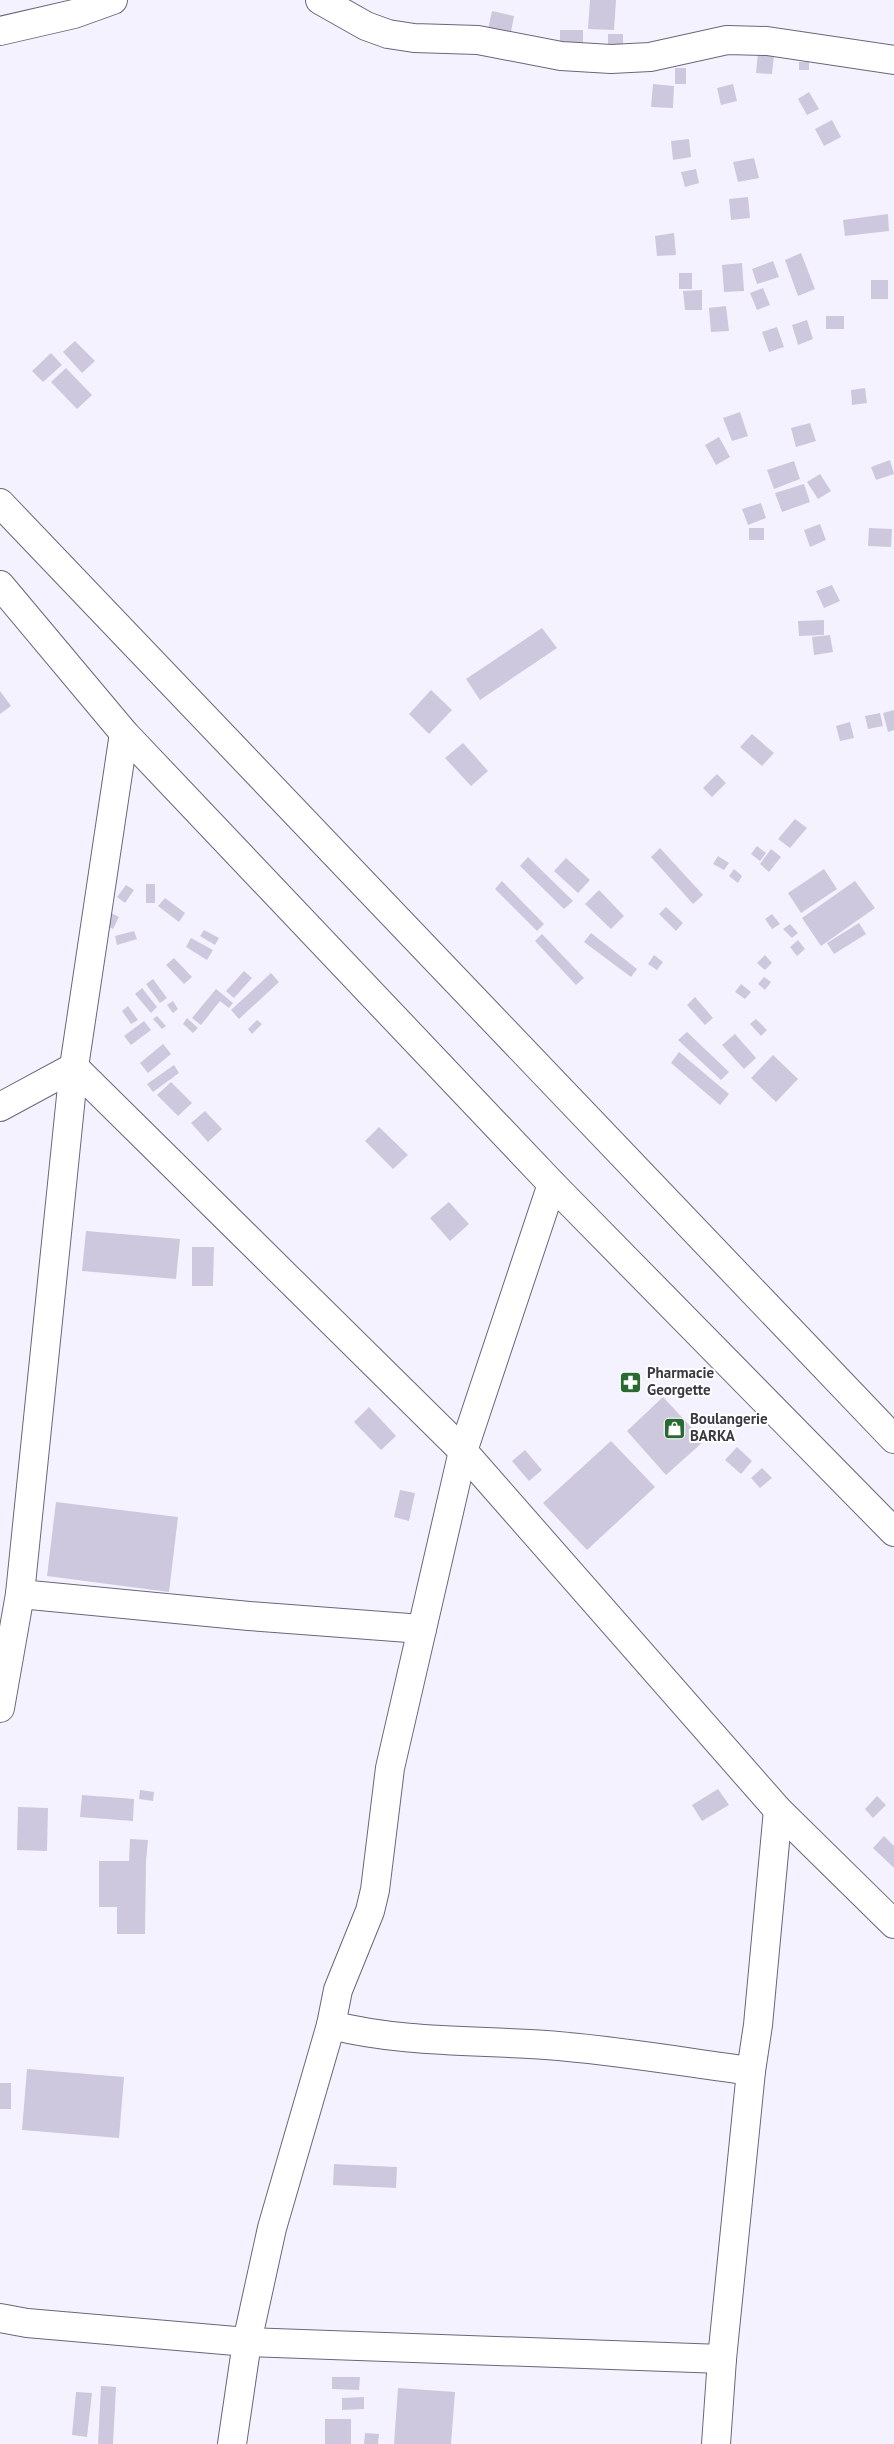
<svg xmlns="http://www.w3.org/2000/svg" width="894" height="2444" viewBox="0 0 894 2444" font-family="'PT Sans',sans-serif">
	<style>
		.building { fill: #cdc8dd }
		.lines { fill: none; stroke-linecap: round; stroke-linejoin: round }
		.street-casing { stroke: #6b6678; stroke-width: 30 }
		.primary-casing { stroke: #6b6678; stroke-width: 30 }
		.street { stroke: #fff; stroke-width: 28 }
		.primary { stroke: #fff; stroke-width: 28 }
		.labels { text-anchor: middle; stroke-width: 4; stroke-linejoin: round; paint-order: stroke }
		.poi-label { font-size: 15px; font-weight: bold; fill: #3b3941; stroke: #fff; text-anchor: start }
	</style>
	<rect width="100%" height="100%" fill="#f5f2ff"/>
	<g class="building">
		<path d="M590,0H616L614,30L588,29Z"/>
		<path d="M492,11L514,16L510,38L487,34Z"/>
		<rect x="560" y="30" width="23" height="19"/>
		<rect x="608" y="34" width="15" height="15"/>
		<path d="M758,53L774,55L772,74L756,73Z"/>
		<rect x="799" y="62" width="10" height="8"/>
		<rect x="675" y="68" width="11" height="16"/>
		<path d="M653,84L674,86L673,108L651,107Z"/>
		<path d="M733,84L737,101L721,105L717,88Z"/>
		<path d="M809,92L819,109L807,115L798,99Z"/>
		<path d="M832,120L841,137L824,146L815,129Z"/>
		<path d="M689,139L691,157L673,160L671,141Z"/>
		<path d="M754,158L759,178L738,182L733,162Z"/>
		<path d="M696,169L699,183L685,187L681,172Z"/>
		<path d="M748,197L750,218L731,220L729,199Z"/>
		<path d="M888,214L889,231L845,236L843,220Z"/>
		<path d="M674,233L676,255L657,256L655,236Z"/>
		<path d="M801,253L815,289L798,296L785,260Z"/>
		<path d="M773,261L779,277L757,284L752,269Z"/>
		<path d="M742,263L744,291L724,292L722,265Z"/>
		<rect x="679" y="273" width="13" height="16"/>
		<rect x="871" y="280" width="17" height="19"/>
		<path d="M763,288L770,305L757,310L750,293Z"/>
		<path d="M702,290V310H685L683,291Z"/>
		<path d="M726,306L729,331L711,332L709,308Z"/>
		<rect x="826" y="316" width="18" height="13"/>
		<path d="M807,320L813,339L798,345L792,325Z"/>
		<path d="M777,327L784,347L769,352L762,332Z"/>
		<path d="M75,341L95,361L82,373L63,352Z"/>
		<path d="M51,353L62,365L43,382L32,371Z"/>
		<path d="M66,368L92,395L77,409L51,382Z"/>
		<path d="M865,388L867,403L852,405L851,390Z"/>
		<path d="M740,412L748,436L732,441L723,418Z"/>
		<path d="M810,423L816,441L796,447L791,428Z"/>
		<path d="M719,437L730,457L716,465L705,445Z"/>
		<path d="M890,460L894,474L876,480L871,467Z"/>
		<path d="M794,461L800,479L774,489L767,470Z"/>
		<path d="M820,474L831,491L818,499L807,482Z"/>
		<path d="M804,484L810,502L782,512L775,493Z"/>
		<path d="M761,503L766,518L748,525L742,509Z"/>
		<path d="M820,524L826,540L810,547L804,530Z"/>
		<rect x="749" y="528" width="15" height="12"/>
		<path d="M869,528L892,529L891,547L868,546Z"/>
		<path d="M832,585L840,601L824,608L816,591Z"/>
		<path d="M824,620V635L799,636L798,621Z"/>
		<path d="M542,628L557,648L480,700L466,679Z"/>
		<path d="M830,635L833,652L814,655L812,637Z"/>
		<path d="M431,690L452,710L429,734L409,714Z"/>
		<path d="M0,691L11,706L0,714Z"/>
		<path d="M894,710V730L888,732L883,713Z"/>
		<path d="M880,713L883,726L868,729L865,716Z"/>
		<path d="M850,722L854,738L840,741L836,726Z"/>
		<path d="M752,734L774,753L762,766L740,747Z"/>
		<path d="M463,743L488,771L471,786L445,758Z"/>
		<path d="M717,774L726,783L712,797L703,788Z"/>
		<path d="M795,819L807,828L790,848L778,839Z"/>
		<path d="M757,846L766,853L760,861L751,854Z"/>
		<path d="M660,848L703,895L693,904L651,857Z"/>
		<path d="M771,849L781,857L769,872L760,864Z"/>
		<path d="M718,856L729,863L724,870L713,864Z"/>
		<path d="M528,857L573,901L564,909L520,866Z"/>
		<path d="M566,858L590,880L578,893L554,871Z"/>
		<path d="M734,869L742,876L738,883L729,876Z"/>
		<path d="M824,869L837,889L801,913L788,893Z"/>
		<path d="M502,881L544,924L537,931L495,889Z"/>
		<path d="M855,881L875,908L821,946L802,918Z"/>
		<rect x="146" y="884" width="9" height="19"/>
		<path d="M126,885L134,890L125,903L117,897Z"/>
		<path d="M599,890L624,916L611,929L585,904Z"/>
		<path d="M165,898L185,913L179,922L158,906Z"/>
		<path d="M666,907L683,923L676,931L659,914Z"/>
		<path d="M111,913L119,917L113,929L105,925Z"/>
		<path d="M772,914L780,924L772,929L765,919Z"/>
		<path d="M859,923L866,934L834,954L827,943Z"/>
		<path d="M790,924L798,933L792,938L783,929Z"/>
		<path d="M204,930L219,938L215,945L200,936Z"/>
		<path d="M134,931L137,939L117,945L115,936Z"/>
		<path d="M591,933L637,969L631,977L584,942Z"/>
		<path d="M542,934L584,978L576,985L535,941Z"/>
		<path d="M191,938L213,950L207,960L186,947Z"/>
		<path d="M798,940L805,949L797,956L790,947Z"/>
		<path d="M654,955L663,962L657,970L648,964Z"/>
		<path d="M765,955L772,963L765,970L757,963Z"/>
		<path d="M174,958L192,977L184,984L166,965Z"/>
		<path d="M244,971L252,978L234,998L226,991Z"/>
		<path d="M271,973L279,982L239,1019L231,1010Z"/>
		<path d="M764,977L771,982L765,990L758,984Z"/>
		<path d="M153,979L167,998L160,1003L146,984Z"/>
		<path d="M741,984L751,992L745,999L735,992Z"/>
		<path d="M142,988L157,1007L151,1013L135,994Z"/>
		<path d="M216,989L233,1003L229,1008L220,1001L201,1025L192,1018Z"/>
		<path d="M695,997L713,1018L705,1025L687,1005Z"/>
		<path d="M173,1001L178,1009L173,1013L167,1005Z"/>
		<path d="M128,1006L138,1020L131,1024L122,1011Z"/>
		<path d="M157,1016L166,1026L162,1029L153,1019Z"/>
		<path d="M187,1018L198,1028L193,1033L183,1024Z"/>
		<path d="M756,1019L767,1030L761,1036L750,1024Z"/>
		<path d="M257,1020L262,1024L252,1034L248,1029Z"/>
		<path d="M144,1021L151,1030L131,1045L124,1036Z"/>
		<path d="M687,1032L729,1072L721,1080L678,1040Z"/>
		<path d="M735,1034L756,1058L744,1069L722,1045Z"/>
		<path d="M163,1044L171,1054L148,1073L140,1063Z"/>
		<path d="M679,1052L729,1094L720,1105L671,1063Z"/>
		<path d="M773,1055L798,1079L776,1102L751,1078Z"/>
		<path d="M174,1065L179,1073L153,1092L147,1084Z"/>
		<path d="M171,1082L192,1103L178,1116L157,1095Z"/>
		<path d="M205,1111L222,1129L208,1142L191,1123Z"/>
		<path d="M379,1127L408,1155L393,1169L365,1141Z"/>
		<path d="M449,1202L469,1224L450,1241L430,1218Z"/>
		<path d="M86,1231L180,1239L176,1279L82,1271Z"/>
		<path d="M192,1247H214L213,1286H192Z"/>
		<path d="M663,1397L704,1441L666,1475L627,1431Z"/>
		<path d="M369,1407L396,1436L381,1450L354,1422Z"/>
		<path d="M611,1441L655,1487L587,1550L543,1503Z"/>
		<path d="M737,1447L752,1461L741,1474L725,1460Z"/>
		<path d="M525,1450L542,1470L529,1481L512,1461Z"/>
		<path d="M762,1468L772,1478L760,1488L751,1478Z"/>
		<path d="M400,1490L415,1493L409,1521L394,1517Z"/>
		<path d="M56,1502L178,1517L169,1592L47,1576Z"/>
		<path d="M718,1789L729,1805L702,1821L692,1805Z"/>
		<path d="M140,1790L154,1792L153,1801L139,1799Z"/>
		<path d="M82,1795L134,1799L133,1821L80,1817Z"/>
		<path d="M877,1796L886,1805L873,1818L865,1809Z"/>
		<path d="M18,1807L48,1808L47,1851L17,1850Z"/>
		<path d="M884,1836L894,1846V1868L873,1848Z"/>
		<path d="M130,1839L148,1840L146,1861L145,1934H117V1907H99V1861H129Z"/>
		<path d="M27,2069L124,2077L119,2138L22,2130Z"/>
		<rect x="0" y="2083" width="11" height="26"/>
		<path d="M334,2164L397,2167L396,2188L333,2185Z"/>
		<path d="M332,2377H360L359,2390L332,2389Z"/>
		<path d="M101,2386L116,2387L113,2444H98Z"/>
		<path d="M398,2388L455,2392L451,2444H394Z"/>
		<path d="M76,2392L92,2393L87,2437L72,2435Z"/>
		<path d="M364,2397V2409L342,2410V2398Z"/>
		<rect x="325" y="2419" width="26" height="25"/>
		<path d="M365,2433L379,2434L378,2444H364Z"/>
	</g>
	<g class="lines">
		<defs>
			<g id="street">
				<path d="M320,0L366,26L388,34L414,38L478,40L561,56L611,59L650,57L727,40L767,41L894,60"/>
				<path d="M0,31L74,14L113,0"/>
				<path d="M0,585L124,733L552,1184L894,1532"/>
				<path d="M74,1067L463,1451L778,1810L894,1924"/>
				<path d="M0,1107L74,1067"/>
				<path d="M20,1594L249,1616L422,1629"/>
				<path d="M0,1708L20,1594L74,1067L124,733"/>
				<path d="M331,2025C402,2043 474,2040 546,2045C615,2050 683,2062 751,2071"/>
				<path d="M0,2318L27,2323L247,2342L722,2359"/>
				<path d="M232,2444L247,2342L272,2228L331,2025L338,1990L370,1911L375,1890L390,1768L463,1451L552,1184"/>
				<path d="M716,2444L722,2359L751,2071L758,2025L778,1810"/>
			</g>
			<path id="primary" d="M0,503L894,1439"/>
		</defs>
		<use href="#street" class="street-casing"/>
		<use href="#primary" class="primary-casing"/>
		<use href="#street" class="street"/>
		<use href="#primary" class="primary"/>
	</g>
	<defs>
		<symbol id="pharmacy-square" viewBox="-11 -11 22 22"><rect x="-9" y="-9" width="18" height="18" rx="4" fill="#296a33" stroke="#fff"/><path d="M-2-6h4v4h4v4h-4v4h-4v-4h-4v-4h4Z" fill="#fff"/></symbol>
		<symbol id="shop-square" viewBox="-11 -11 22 22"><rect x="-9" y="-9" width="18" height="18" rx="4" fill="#296a33" stroke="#fff"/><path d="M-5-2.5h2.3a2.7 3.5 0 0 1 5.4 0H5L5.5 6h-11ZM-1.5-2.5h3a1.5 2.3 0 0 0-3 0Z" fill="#fff"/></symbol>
	</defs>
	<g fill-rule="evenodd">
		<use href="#pharmacy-square" x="618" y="1370" width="25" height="25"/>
		<use href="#shop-square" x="662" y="1416" width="25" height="25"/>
	</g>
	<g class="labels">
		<g class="poi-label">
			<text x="647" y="1378">Pharmacie<tspan x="647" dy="17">Georgette</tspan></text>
			<text x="690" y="1424">Boulangerie<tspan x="690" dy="17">BARKA</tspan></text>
		</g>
	</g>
</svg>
